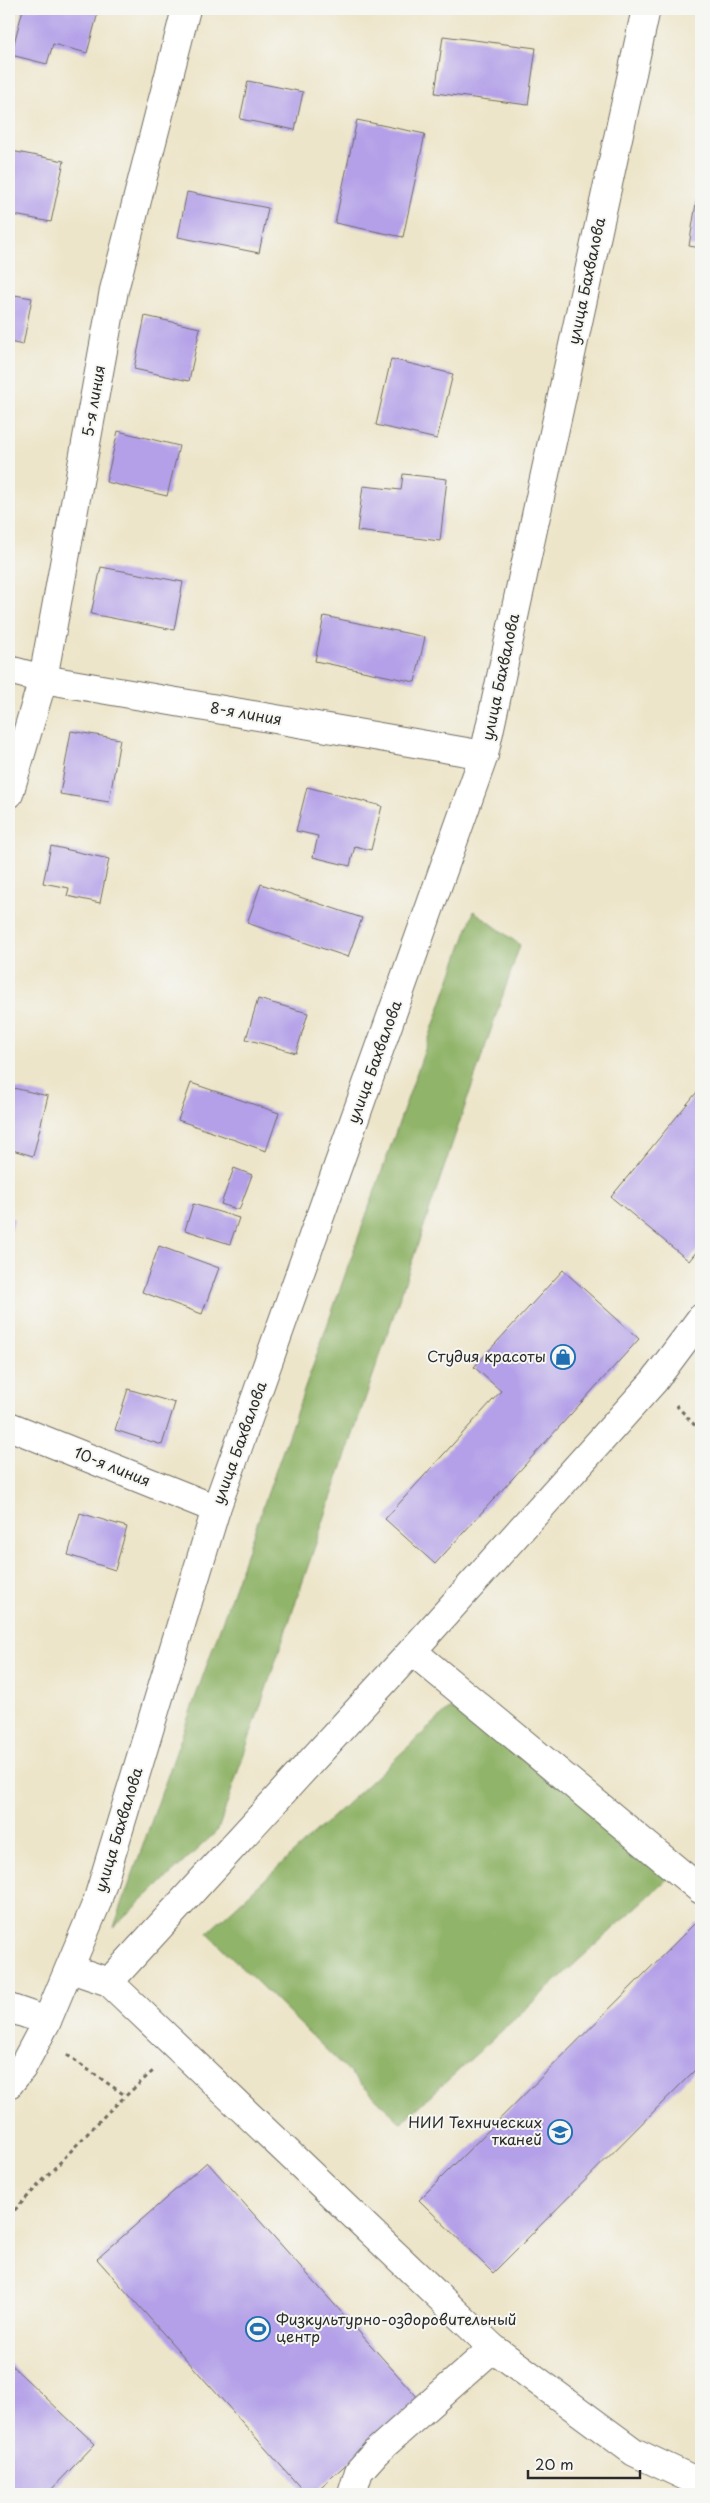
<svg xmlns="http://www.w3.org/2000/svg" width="710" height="2503" viewBox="0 0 710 2503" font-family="'Playpen Sans',sans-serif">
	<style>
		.forest { fill: #90b469; stroke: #5e704a }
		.building { fill: #b4a0e8 }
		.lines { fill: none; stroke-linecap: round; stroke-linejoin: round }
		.minor-casing { stroke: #6f6c62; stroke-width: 30 }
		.path { stroke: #6f6c62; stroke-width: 3; stroke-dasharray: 4 4; stroke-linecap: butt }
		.minor { stroke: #fff; stroke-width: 28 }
		.labels { text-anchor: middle; stroke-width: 4; stroke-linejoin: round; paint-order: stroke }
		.street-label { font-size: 15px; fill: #2b2b2b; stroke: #f6f6f2 }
		.poi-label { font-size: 15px; fill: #2b2b2b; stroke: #f6f6f2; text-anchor: end }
	</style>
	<rect width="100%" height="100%" fill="#f6f6f2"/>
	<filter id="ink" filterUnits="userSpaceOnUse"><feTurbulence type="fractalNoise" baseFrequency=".02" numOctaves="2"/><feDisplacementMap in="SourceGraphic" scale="10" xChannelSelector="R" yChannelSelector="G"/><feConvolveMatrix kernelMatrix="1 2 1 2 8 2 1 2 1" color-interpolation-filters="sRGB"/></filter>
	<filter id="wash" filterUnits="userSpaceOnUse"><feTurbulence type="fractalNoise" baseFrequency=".0096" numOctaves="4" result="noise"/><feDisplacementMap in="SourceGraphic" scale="20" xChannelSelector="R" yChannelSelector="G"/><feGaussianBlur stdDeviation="1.12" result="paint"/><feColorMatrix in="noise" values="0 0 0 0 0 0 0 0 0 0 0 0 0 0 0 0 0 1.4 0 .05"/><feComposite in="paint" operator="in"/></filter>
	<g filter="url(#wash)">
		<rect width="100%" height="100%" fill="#ede5c9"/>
		<g class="forest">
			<path d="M474,911L520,945L218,1830L114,1927Z"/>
			<path d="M449,1709L500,1724L675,1872L401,2123L207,1933Z"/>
		</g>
		<g id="blocks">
			<g class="building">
				<path d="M23,9H99L87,53L53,44L47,64L11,55Z"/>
				<path d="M443,36L536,48L528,105L435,93Z"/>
				<path d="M248,81L303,92L295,130L240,119Z"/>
				<path d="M357,120L425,134L403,237L335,223Z"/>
				<path d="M11,151L64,161L51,222L9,214Z"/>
				<path d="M700,179H701V248L689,246Z"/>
				<path d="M187,192L268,208L259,253L178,237Z"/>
				<path d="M9,294L32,298L23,345L9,342Z"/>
				<path d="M145,316L200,328L189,381L134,369Z"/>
				<path d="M391,359L453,374L437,439L376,425Z"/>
				<path d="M118,431L179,446L167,496L106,482Z"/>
				<path d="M403,474L447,479L440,541L357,531L363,486L401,490Z"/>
				<path d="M101,567L183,582L174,630L91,614Z"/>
				<path d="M324,616L425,637L415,682L315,661Z"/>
				<path d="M71,731L120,739L109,802L60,794Z"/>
				<path d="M307,787L382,806L371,850L355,846L350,866L313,857L318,836L296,831Z"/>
				<path d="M51,846L109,859L100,903L67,896L69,888L43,883Z"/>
				<path d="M261,884L362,918L348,957L247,923Z"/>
				<path d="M258,999L308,1013L296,1053L246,1039Z"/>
				<path d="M191,1083L279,1113L266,1151L178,1120Z"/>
				<path d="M9,1087L48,1096L33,1156L9,1149Z"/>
				<path d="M701,1087V1246L689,1261L611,1197Z"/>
				<path d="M234,1168L252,1175L239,1210L221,1204Z"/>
				<path d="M193,1204L239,1218L230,1244L185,1230Z"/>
				<path d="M9,1217L14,1219L9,1239Z"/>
				<path d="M159,1246L219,1268L202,1314L142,1292Z"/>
				<path d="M563,1270L639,1339L435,1564L385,1519L501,1391L474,1367Z"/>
				<path d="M128,1389L175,1403L162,1445L115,1430Z"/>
				<path d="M80,1513L127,1527L115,1570L68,1555Z"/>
				<path d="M696,1922L701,1928V2064L493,2273L419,2200Z"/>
				<path d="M207,2162L419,2399L313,2494H306L97,2259Z"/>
				<path d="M9,2363L95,2444L47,2494H9Z"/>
			</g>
		</g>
	</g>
	<g filter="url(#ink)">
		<use href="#blocks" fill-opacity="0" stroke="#6f6c62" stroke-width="1"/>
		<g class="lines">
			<defs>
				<g id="minor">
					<path d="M9,670L43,679L484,755"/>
					<path d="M9,794L43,679L114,290L186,9"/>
					<path d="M9,1426L216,1509"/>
					<path d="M412,1651L701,1890"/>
					<path d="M71,1969L109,1982L493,2348L376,2452L359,2471L352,2494"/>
					<path d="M109,1982L412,1651L654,1381L701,1318"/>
					<path d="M9,2008L47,2021"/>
					<path d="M9,2084L22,2068L47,2021L97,1902L216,1509L484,755L646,9"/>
					<path d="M493,2348L634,2452L698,2482L701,2481"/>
				</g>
			</defs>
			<use href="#minor" class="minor-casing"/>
			<g class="path">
				<path d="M676,1405L701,1432"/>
				<path d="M67,2055L126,2096"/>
				<path d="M9,2216L108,2112L153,2071"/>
			</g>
			<use href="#minor" class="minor"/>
		</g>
	</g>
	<defs>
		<symbol id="shop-ring" viewBox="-11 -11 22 22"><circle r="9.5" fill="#f6f6f2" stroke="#1f6fb2" stroke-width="1.5"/><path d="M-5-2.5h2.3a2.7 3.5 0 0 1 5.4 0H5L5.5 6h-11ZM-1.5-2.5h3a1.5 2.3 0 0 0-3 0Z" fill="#1f6fb2"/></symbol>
		<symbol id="university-ring" viewBox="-11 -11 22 22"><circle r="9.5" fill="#f6f6f2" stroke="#1f6fb2" stroke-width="1.5"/><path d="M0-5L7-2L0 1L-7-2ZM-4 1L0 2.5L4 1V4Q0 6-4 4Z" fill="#1f6fb2"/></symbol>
		<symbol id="stadium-ring" viewBox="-11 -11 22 22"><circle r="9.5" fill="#f6f6f2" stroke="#1f6fb2" stroke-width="1.5"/><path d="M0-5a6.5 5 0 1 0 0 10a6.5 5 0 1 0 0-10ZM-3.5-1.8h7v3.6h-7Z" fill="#1f6fb2"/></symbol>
	</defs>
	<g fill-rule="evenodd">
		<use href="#shop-ring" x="549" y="1343" width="28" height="28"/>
		<use href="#university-ring" x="546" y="2118" width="28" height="28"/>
		<use href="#stadium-ring" x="244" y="2315" width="28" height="28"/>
	</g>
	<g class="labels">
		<g class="street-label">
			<text transform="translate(587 281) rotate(-78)" y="5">улица Бахвалова</text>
			<text transform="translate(94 401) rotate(-80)" y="5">5-я линия</text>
			<text transform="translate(501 677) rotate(-78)" y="5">улица Бахвалова</text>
			<text transform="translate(246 714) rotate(10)" y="5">8-я линия</text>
			<text transform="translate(375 1062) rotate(-70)" y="5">улица Бахвалова</text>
			<text transform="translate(240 1443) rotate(-70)" y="5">улица Бахвалова</text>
			<text transform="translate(112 1467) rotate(22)" y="5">10-я линия</text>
			<text transform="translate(119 1830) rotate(-73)" y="5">улица Бахвалова</text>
		</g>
		<g class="poi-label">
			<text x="546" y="1362">Студия красоты</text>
			<text x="542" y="2128">НИИ Технических<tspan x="542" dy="17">тканей</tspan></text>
			<text x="276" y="2325" text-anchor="start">Физкультурно-оздоровительный<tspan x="276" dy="17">центр</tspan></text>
		</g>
	</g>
	<rect width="710" height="2503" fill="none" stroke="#f6f6f2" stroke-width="30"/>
	<path d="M528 2470v8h112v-8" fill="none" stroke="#2b2b2b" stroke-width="2.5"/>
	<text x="535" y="2470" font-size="15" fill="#2b2b2b" stroke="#f6f6f2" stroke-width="4" paint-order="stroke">20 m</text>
</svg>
